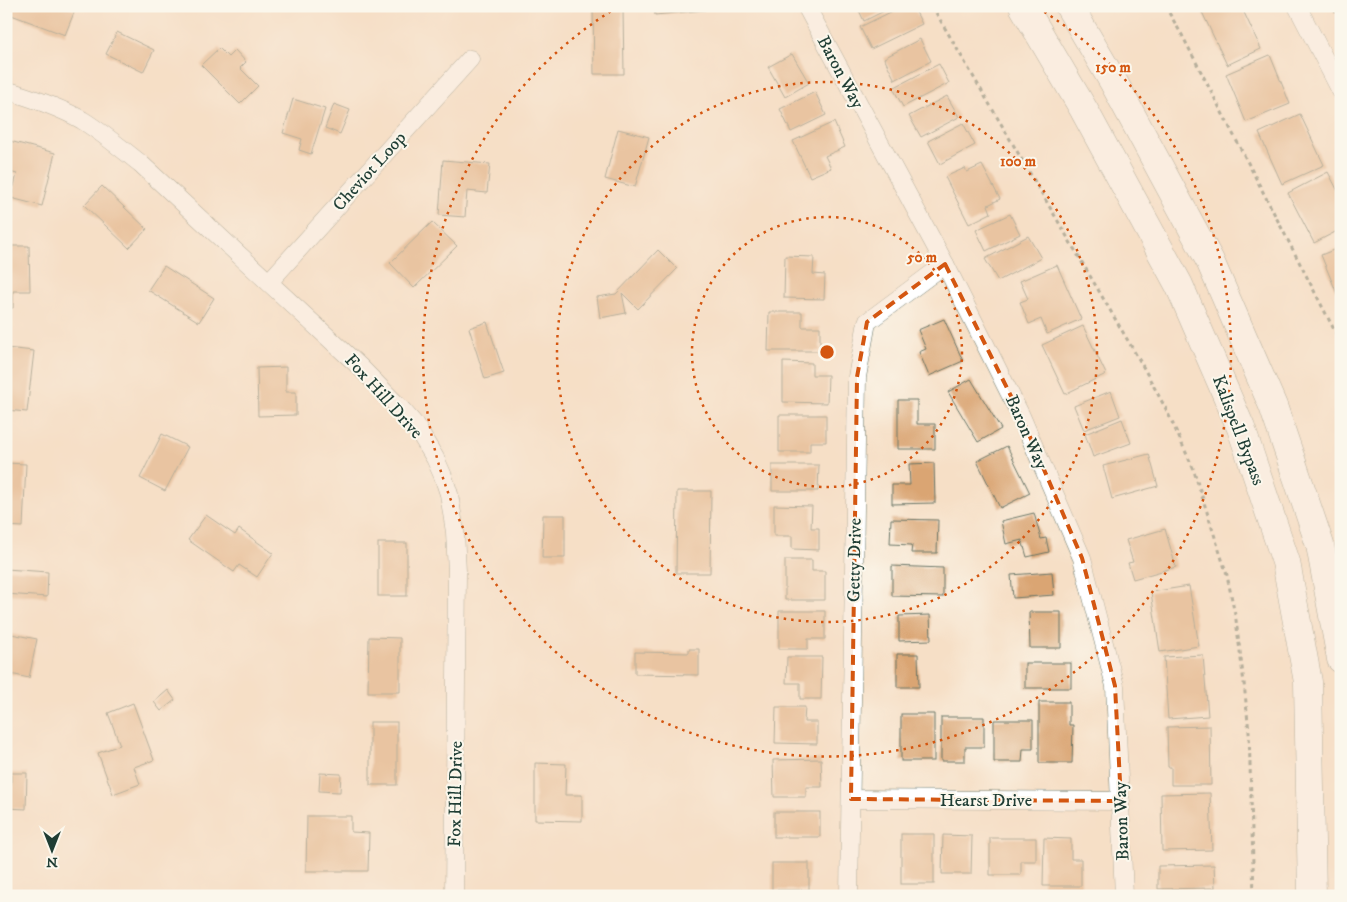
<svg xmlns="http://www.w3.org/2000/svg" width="1347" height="902" viewBox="0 0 1347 902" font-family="'IM FELL DW Pica',serif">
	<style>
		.building { fill: #daa573 }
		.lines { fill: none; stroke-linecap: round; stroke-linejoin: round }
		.street-casing { stroke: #6a7667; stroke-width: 19 }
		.highway-casing { stroke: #6a7667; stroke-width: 29 }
		.path { stroke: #6a7667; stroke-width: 3; stroke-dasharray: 4 4; stroke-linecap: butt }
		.street { stroke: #fff; stroke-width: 18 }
		.highway { stroke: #fff; stroke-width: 28 }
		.marked { fill: none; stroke: #d45610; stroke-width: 4; stroke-dasharray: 10 6; stroke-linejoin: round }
		.ring { fill: none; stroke: #d45610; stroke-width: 2.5; stroke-dasharray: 2.5 5 }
		.labels { text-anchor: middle; stroke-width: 4; stroke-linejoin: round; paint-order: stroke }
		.street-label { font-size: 18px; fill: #1f3d34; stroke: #fbf7ec }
		.centre { fill: #d45610; stroke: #fbf7ec; stroke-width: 2.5 }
		.ring-label { font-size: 15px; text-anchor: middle; font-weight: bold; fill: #d45610; stroke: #fbf7ec; stroke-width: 4; stroke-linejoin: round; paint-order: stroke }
	</style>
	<rect width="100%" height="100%" fill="#fbf7ec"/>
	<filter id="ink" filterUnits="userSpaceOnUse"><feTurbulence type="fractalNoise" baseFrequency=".02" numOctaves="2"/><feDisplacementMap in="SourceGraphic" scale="10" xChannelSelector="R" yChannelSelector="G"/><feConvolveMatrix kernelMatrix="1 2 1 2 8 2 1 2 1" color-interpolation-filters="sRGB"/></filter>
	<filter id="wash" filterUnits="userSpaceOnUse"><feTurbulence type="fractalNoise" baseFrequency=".0096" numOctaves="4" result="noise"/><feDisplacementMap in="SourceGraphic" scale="20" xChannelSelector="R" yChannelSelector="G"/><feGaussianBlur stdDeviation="1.12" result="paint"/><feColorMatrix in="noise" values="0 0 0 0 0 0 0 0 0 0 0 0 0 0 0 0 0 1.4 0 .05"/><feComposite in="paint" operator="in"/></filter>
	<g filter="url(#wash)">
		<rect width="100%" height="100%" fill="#f6dfc6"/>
		<g id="blocks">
			<g class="building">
				<path d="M6,6H64L75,10L65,35L6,13Z"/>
				<path d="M654,6H704L705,10L655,15Z"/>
				<path d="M857,6H894L864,21Z"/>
				<path d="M903,6H913L922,24L871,49L860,27Z"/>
				<path d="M1216,6H1241L1261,49L1227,65L1202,12Z"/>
				<path d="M1331,6H1341V10L1335,13Z"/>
				<path d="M593,10H623L624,74H594Z"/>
				<path d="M117,32L154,50L143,72L106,54Z"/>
				<path d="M920,39L931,61L895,80L884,58Z"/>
				<path d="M219,48L228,57L235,50L246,62L240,68L258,86L240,104L201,65Z"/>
				<path d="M792,54L809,83L785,97L768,67Z"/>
				<path d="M1270,55L1290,104L1246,122L1226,74Z"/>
				<path d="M939,64L949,83L903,107L893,88Z"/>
				<path d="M815,92L826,115L791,132L780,109Z"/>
				<path d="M947,96L959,117L921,137L909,116Z"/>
				<path d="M293,99L325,109L311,154L299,150L302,139L283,133Z"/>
				<path d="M334,104L350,110L340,134L325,128Z"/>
				<path d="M1300,114L1324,165L1282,184L1259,133Z"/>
				<path d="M834,122L845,147L825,156L831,168L810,177L793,141Z"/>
				<path d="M963,123L975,145L940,164L928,141Z"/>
				<path d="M618,129L649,137L635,187L605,179Z"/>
				<path d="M6,140L55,153L42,206L11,198L17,174L6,171Z"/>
				<path d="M443,160L490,164L487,193L467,191L465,217L439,215Z"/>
				<path d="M982,165L1000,199L988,205L991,213L969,224L945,177L965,168L967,172Z"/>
				<path d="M1328,172L1341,197V229L1314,243L1288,193Z"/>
				<path d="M102,186L147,229L129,248L84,205Z"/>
				<path d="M1010,214L1020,234L986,251L976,230Z"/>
				<path d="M432,222L457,246L414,288L390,263Z"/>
				<path d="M1028,236L1041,258L998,281L985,259Z"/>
				<path d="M6,246H29L30,291H13V308H6Z"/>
				<path d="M1341,247V295L1338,296L1321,255Z"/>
				<path d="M658,250L677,269L638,309L622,293L626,313L600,318L597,297L616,294Z"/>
				<path d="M785,256L814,257L813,274L825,275L824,299L784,298Z"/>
				<path d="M1057,265L1081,319L1047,334L1041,319L1029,324L1020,302L1028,299L1020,281Z"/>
				<path d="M164,266L214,298L199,322L148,290Z"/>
				<path d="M769,312H802V327H820V351H768Z"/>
				<path d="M944,319L963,361L929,376L919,352L926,349L918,330Z"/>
				<path d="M487,322L504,373L485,379L469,328Z"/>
				<path d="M1083,326L1106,374L1065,394L1042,345Z"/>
				<path d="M6,348L34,351L27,412L6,410Z"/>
				<path d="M783,362L812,363V375H828L827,403L783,402Z"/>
				<path d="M286,367V392H296V415L258,416L257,368Z"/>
				<path d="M971,379L1001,429L978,442L948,392Z"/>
				<path d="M1111,391L1120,416L1084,430L1074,406Z"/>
				<path d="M898,400H917V424H935V449H898Z"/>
				<path d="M779,415H826V442H810V452H779Z"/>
				<path d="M1122,419L1131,443L1093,457L1085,434Z"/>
				<path d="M162,434L188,447L165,491L140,478Z"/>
				<path d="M1007,446L1030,493L1000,508L977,461Z"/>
				<path d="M1149,454L1158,486L1112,499L1103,466Z"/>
				<path d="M6,463L26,464L23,527L6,526Z"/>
				<path d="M934,463L935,503L892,504V485H910L909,464Z"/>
				<path d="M772,465H819L818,491H772Z"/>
				<path d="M677,491H711L710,573H676Z"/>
				<path d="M774,505L812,506L811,528H819V550L792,549V536H774Z"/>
				<path d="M1034,513L1041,539L1046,538L1049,552L1027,557L1022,540L1006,544L1001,521Z"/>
				<path d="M206,515L235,535L239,529L273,553L257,577L239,565L234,572L188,540Z"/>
				<path d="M543,515H565V558H542Z"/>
				<path d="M891,519L938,520L937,553H911L912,545L890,544Z"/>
				<path d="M1165,529L1176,567L1133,579L1128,563L1133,562L1126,540Z"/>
				<rect x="378" y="543" width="29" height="53"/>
				<path d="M785,560H812V571H825V600H785Z"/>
				<path d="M892,566L943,568V597L892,596Z"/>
				<path d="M6,569L48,572L47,597L6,594Z"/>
				<path d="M1052,572L1054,595L1013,598L1011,575Z"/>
				<path d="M1189,586L1199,646L1160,652L1151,592Z"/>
				<path d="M779,611H825V639H808V649H779Z"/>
				<path d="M1029,612H1061V648H1030Z"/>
				<path d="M930,615L931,640L899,641V616Z"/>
				<path d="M6,633L37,639L29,678L6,673Z"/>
				<path d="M369,637L400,638V692H368Z"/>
				<path d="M689,649H699V675L635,674V652L689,653Z"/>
				<path d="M897,654H918L919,687H897Z"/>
				<path d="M1203,655L1208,716L1168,719L1164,657Z"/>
				<path d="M787,657H822L821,699H800V683H786Z"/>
				<rect x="1025" y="663" width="46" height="25"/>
				<path d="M168,690L175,700L161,711L154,702Z"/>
				<path d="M1039,702H1069V725H1073L1072,763H1039Z"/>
				<path d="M133,703L154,760L134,767L140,784L113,794L98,753L120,745L108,713Z"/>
				<path d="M776,707H805L804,722H817V744L775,743Z"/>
				<rect x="901" y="714" width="33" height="47"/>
				<path d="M941,717H984V747H965V761H941Z"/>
				<path d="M994,720H1033V749H1023L1022,762H994Z"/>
				<rect x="370" y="722" width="27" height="63"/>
				<path d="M1210,726L1211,785H1171V767H1168L1167,727Z"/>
				<path d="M821,759L822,787H806V797H774L773,760Z"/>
				<path d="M535,763L566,764L565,795H582V821L535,820Z"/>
				<path d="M11,773H27L26,809L6,808V785H11Z"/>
				<path d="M320,773L341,774L340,792L319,791Z"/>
				<path d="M1210,793L1212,850L1162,851L1161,794Z"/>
				<rect x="774" y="812" width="46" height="25"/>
				<path d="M307,816H351V832L369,833L368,871H306Z"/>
				<rect x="901" y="834" width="33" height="50"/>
				<path d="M943,835L972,836L971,874H942Z"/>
				<path d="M990,838H1036V861H1021V875H990Z"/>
				<path d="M1044,838L1071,839V859H1081V886H1043Z"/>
				<rect x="772" y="863" width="37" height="27"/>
				<path d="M1214,865L1215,888L1158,889V866Z"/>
			</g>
		</g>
	</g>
	<g filter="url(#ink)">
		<use href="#blocks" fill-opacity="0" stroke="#6a7667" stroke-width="1"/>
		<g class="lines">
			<defs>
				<g id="street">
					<path d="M806,6L945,264L1021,416L1082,558L1115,686L1124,896"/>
					<path d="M1297,6L1341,91"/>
					<path d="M6,90C32,98 59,107 82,120C103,133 122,149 141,164L359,366L402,410L415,425L435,458L443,476L449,494L455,532L457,572L454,896"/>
					<path d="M269,282L470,59"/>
					<path d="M851,799L1121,801"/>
					<path d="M849,896L857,377L867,322L945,264"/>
				</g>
				<g id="highway">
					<path d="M1023,6L1084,110L1179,285L1241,428L1286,562L1308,682L1312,896"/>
					<path d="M1069,6L1114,83L1210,261L1273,406L1320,545L1341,659"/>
				</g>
			</defs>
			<use href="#street" class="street-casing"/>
			<use href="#highway" class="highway-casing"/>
			<g class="path">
				<path d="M932,6L1141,363L1166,409L1193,468L1227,575L1236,620L1244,683L1249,732L1254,896"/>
				<path d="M1165,6L1182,35L1341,343"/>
			</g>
			<use href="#street" class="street"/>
			<use href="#highway" class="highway"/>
		</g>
	</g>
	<path d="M0 0H1347V902H0ZM945,264L1021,416L1082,558L1115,686L1121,801L851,799L857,377L867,322Z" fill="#f6dfc6" fill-opacity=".55" fill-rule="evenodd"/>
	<path class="marked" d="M945,264L1021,416L1082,558L1115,686L1121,801L851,799L857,377L867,322Z"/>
	<g class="ring">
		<circle cx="827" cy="352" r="135"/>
		<circle cx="827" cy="352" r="270"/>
		<path d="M1038 8A404 404 0 1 1 616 8"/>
	</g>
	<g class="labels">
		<g class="street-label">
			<text transform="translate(841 72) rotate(62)" y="6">Baron Way</text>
			<text transform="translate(369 171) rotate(-48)" y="6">Cheviot Loop</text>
			<text transform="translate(384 396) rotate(48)" y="6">Fox Hill Drive</text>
			<text transform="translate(1239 430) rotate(69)" y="6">Kalispell Bypass</text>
			<text transform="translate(1027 432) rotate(66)" y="6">Baron Way</text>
			<text transform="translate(854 560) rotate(-89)" y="6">Getty Drive</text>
			<text transform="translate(455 794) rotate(-89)" y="6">Fox Hill Drive</text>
			<text x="986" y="806">Hearst Drive</text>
			<text transform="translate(1121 821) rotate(-92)" y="6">Baron Way</text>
		</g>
	</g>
	<circle cx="827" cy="352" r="8" class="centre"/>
	<g class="ring-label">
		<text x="1113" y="72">150 m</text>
		<text x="1018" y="166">100 m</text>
		<text x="922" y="262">50 m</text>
	</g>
	<rect width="1347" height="902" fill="none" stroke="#fbf7ec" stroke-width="25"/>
	<g transform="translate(52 850) rotate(180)" stroke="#fbf7ec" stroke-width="4" paint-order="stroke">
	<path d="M0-4L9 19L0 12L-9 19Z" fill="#1f3d34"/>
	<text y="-8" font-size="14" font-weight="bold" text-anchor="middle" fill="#1f3d34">N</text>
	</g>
</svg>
